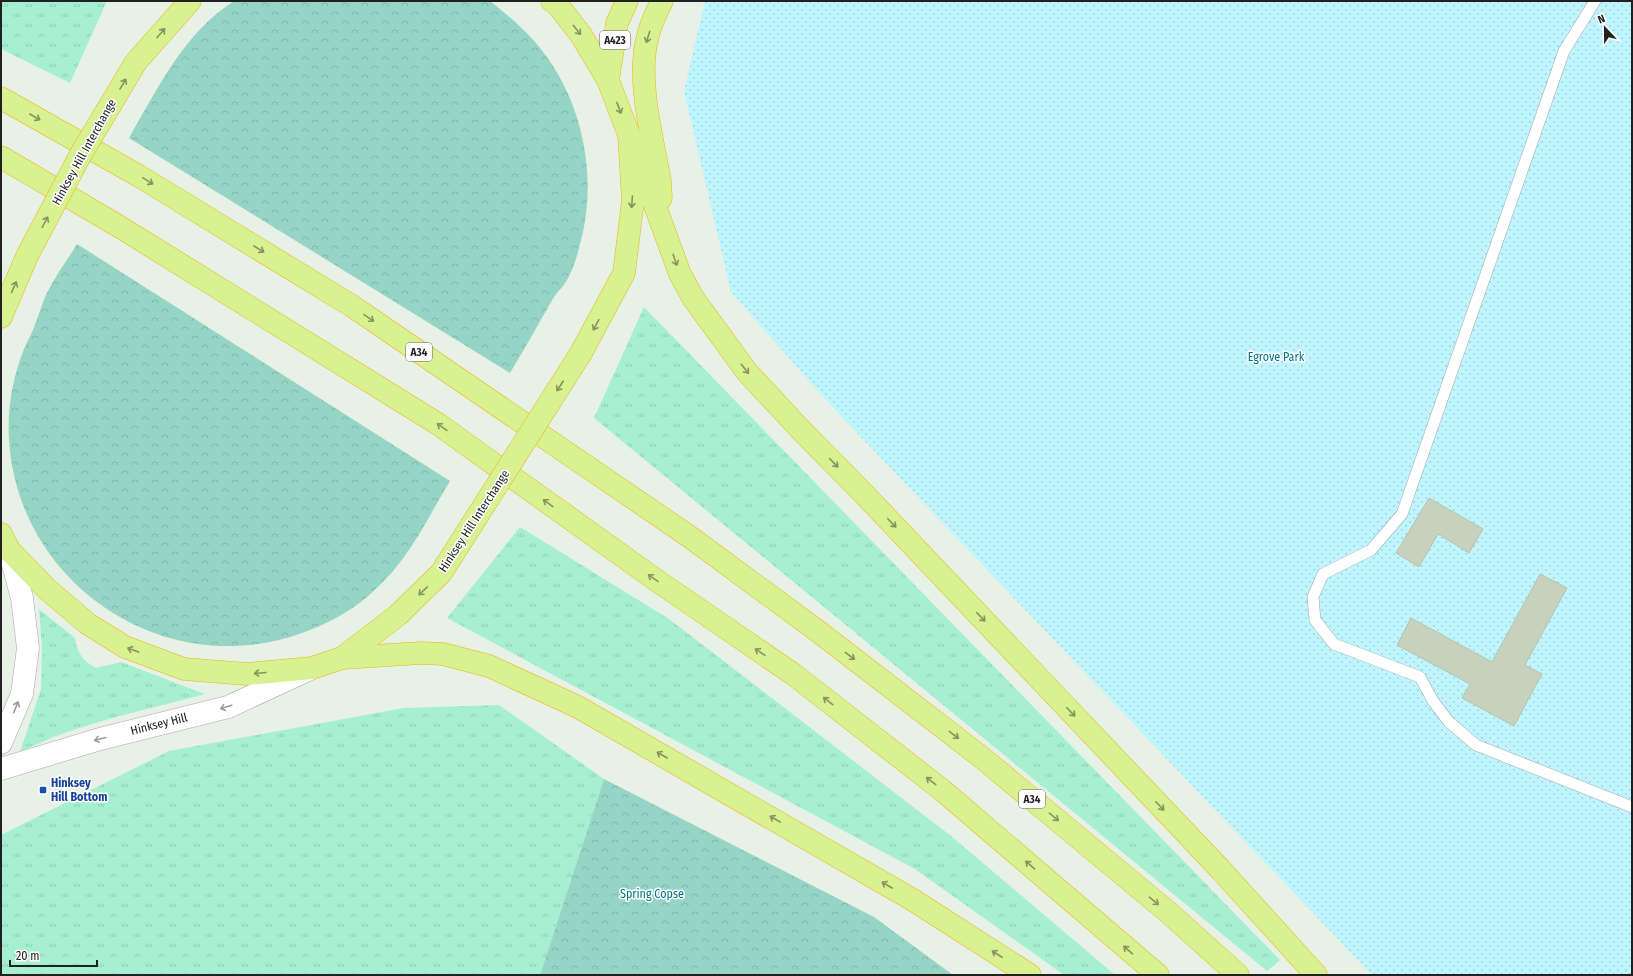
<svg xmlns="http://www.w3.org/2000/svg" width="1633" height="976" viewBox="0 0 1633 976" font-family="'Fira Sans Condensed',sans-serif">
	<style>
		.grass { fill: url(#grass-tufts) }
		.forest { fill: url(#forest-crowns) }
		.park { fill: url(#park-dots) }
		.building { fill: #c7d2be; stroke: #b5c4a6 }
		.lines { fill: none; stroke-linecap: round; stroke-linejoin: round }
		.service-casing { stroke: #a7a7a7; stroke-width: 12 }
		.tertiary-casing { stroke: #a7a7a7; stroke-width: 23 }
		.trunk-casing { stroke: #ecb215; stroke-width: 23 }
		.service { stroke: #fff; stroke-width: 11 }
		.tertiary { stroke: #fff; stroke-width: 22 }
		.trunk { stroke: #d8f191; stroke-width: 22 }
		.trunk-bridge-casing { stroke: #ecb215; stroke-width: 23; stroke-linecap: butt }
		.trunk-bridge { stroke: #d8f191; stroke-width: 22 }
		.oneway { stroke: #85935e }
		.oneway2 { stroke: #9b9b9b }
		.transit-dot { fill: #1a4fb4; stroke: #fff; stroke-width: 1.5 }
		.labels { text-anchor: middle; stroke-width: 3; stroke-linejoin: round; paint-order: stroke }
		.shield { fill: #fff; stroke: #636363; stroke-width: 1 }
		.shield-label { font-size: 11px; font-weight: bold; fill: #202020 }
		.street-label { font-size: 12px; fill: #202020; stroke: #fff }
		.park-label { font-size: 12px; fill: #01758a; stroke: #fff }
		.transit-label { font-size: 12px; font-weight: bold; fill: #164399; stroke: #fff; text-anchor: start }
	</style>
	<defs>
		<pattern id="grass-tufts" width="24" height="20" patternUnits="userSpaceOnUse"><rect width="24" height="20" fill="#a6f0d1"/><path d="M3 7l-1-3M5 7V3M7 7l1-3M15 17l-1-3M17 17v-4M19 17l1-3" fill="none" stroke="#8fceb3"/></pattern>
		<pattern id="forest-crowns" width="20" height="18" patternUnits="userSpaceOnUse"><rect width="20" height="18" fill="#96d4c6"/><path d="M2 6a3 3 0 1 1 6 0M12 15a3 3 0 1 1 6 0" fill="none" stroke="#81b6aa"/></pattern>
		<pattern id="park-dots" width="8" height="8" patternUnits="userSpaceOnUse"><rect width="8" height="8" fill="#bef5ff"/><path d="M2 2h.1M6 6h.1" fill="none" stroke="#a3d2da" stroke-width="1.8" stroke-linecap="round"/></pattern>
	</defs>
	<rect width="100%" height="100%" fill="#e8f1e5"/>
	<g class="grass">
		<path d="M1,1H107L70,83L1,49Z"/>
		<path d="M644,307L1280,960L1267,971L594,418Z"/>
		<path d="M520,527L669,619L951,836L1115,975H1064L915,869L447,618Z"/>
		<path d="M39,609L75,638C77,653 83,661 96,668L121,662L205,694C143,711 78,723 20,752L41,689L42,648Z"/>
		<path d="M499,705L604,779L540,975H1V835L169,751L404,708Z"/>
	</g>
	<g class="forest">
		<path d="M234,1H490C506,14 521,26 535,42C579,92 597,166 583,232C579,247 576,264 568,278C565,285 558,291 554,297C539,323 525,348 510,373L129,138C158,88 183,34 234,1Z"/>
		<path d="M77,244L450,481C423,526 408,562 367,597C348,613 325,625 302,633C165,683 17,584 9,439C7,409 13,376 24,349C28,340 33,331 36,322C40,312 43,300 48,291C56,275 68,259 77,244Z"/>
		<path d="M604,779L874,917L953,975H540Z"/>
	</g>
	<path class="park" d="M705,1H1632V975H1372L826,400L731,292L684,91Z"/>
	<g class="building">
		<path d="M1429,498L1483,529L1469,553L1438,534L1419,567L1396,553Z"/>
		<path d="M1540,574L1567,588L1525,665L1542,674L1514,726L1462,698L1470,684L1397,645L1411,618L1492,662Z"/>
	</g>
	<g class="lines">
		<defs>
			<path id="service" d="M1595,1L1564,51L1402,514L1371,550L1323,574L1313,597L1315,620L1334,644L1420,677L1433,701L1449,722L1476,745L1632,807"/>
			<g id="tertiary">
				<path d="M1,743L22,694L28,648L22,598L9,550"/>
				<path d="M1,769L100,739L228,707L310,669"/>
			</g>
			<g id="trunk">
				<path d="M552,1L557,4L581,35L608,80L629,135L633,200L624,273L581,353"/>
				<path d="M136,62L190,1"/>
				<path d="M608,80L617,23L627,1"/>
				<path d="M1,98L139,176L352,306L690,537L819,632L980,756L1168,912L1238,975"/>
				<path d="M629,135L680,274L693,298L747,372L800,429L865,495L1220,869L1316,975"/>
				<path d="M1,157L120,227L438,424L656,580L793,674L942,790L1158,975"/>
				<path d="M661,198L660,181C653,140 638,86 646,44C649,29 655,14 662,1"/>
				<path d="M1,317L27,256"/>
				<path d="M1,534L9,550L48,590L88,624L125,647L184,669L247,674L312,668L342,658L398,615L441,573L471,526"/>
				<path d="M342,658L421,653L443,654L489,666L578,707L913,900L1030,975"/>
			</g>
		</defs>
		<use href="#service" class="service-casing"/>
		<use href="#tertiary" class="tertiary-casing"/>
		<use href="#trunk" class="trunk-casing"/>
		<use href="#service" class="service"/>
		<use href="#tertiary" class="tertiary"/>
		<use href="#trunk" class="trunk"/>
		<defs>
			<g id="trunk-bridge">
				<path d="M27,256L81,154L136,62"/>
				<path d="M471,526L581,353"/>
			</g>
		</defs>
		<use href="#trunk-bridge" class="trunk-bridge-casing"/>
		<use href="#trunk-bridge" class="trunk-bridge"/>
	</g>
	<defs><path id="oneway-shaft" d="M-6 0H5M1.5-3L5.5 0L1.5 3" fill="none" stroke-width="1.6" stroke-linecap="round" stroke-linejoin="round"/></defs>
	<g class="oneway">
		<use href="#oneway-shaft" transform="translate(577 30) rotate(52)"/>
		<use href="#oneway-shaft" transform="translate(161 33) rotate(-49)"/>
		<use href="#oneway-shaft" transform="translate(648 37) rotate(107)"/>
		<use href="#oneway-shaft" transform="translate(123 84) rotate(-59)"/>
		<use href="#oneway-shaft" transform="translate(619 108) rotate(69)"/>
		<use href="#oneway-shaft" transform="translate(35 117) rotate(30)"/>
		<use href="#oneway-shaft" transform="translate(148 181) rotate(31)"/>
		<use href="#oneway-shaft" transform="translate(632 202) rotate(94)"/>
		<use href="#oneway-shaft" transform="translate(45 222) rotate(-62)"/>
		<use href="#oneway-shaft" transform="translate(259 249) rotate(31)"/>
		<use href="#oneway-shaft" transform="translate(675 260) rotate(71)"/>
		<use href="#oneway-shaft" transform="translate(14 287) rotate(-66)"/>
		<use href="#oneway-shaft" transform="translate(369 318) rotate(34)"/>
		<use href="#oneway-shaft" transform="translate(596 325) rotate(118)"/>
		<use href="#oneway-shaft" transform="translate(745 369) rotate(52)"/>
		<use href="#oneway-shaft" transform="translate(560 386) rotate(123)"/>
		<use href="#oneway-shaft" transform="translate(442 427) rotate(-145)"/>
		<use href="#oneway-shaft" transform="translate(834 463) rotate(46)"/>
		<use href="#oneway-shaft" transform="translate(548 503) rotate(-144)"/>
		<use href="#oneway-shaft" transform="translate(892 523) rotate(46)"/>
		<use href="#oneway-shaft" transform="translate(653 578) rotate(-145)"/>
		<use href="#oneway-shaft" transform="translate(423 591) rotate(136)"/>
		<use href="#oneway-shaft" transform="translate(981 617) rotate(46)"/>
		<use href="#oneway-shaft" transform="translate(133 650) rotate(-160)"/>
		<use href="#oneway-shaft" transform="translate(760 652) rotate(-146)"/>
		<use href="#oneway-shaft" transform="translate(850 656) rotate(37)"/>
		<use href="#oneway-shaft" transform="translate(260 673) rotate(175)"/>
		<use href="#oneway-shaft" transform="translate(828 701) rotate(-142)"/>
		<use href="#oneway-shaft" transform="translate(1071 712) rotate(46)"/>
		<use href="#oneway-shaft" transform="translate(954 735) rotate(37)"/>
		<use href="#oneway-shaft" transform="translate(662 755) rotate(-150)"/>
		<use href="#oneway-shaft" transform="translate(931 781) rotate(-142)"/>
		<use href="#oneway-shaft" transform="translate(1160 806) rotate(46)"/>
		<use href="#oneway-shaft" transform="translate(1054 817) rotate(40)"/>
		<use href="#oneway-shaft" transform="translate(775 819) rotate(-150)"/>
		<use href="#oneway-shaft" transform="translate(1030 865) rotate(-139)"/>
		<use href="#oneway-shaft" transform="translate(887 885) rotate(-150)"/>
		<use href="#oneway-shaft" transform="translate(1154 901) rotate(40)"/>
		<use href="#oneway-shaft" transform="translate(1128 950) rotate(-139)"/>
		<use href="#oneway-shaft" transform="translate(997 954) rotate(-147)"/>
	</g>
	<g class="oneway2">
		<use href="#oneway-shaft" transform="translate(16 707) rotate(-68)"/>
		<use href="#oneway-shaft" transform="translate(226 707) rotate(162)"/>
		<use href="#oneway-shaft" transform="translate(100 739) rotate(165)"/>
	</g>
	<rect class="transit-dot" x="39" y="786" width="8" height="8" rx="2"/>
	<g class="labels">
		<g class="shield">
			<rect x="600" y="31" width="30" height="18" rx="3"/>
			<rect x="406" y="343" width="26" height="18" rx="3"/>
			<rect x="1019" y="790" width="26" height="18" rx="3"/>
		</g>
		<g class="shield-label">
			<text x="615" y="44">A423</text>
			<text x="419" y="356">A34</text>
			<text x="1032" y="803">A34</text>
		</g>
		<g class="street-label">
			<text transform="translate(84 152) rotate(-61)" y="4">Hinksey Hill Interchange</text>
			<text transform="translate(474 521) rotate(-57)" y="4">Hinksey Hill Interchange</text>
			<text transform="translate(159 724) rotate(-14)" y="4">Hinksey Hill</text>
		</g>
		<g class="park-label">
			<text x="1276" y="361">Egrove Park</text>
			<text x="652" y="898">Spring Copse</text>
		</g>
		<g class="transit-label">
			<text x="51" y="787">Hinksey<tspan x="51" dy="14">Hill Bottom</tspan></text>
		</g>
	</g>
	<rect width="1633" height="976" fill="none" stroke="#202020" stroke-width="4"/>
	<g transform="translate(1605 28) rotate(338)" stroke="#ffffff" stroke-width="3" paint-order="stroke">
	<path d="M0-3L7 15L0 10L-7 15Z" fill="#202020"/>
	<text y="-6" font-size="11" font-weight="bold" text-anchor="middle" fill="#202020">N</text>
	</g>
	<path d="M10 960v6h87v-6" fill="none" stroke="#202020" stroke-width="2"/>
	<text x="16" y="960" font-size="12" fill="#202020" stroke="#ffffff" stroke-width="3" paint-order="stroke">20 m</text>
</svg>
